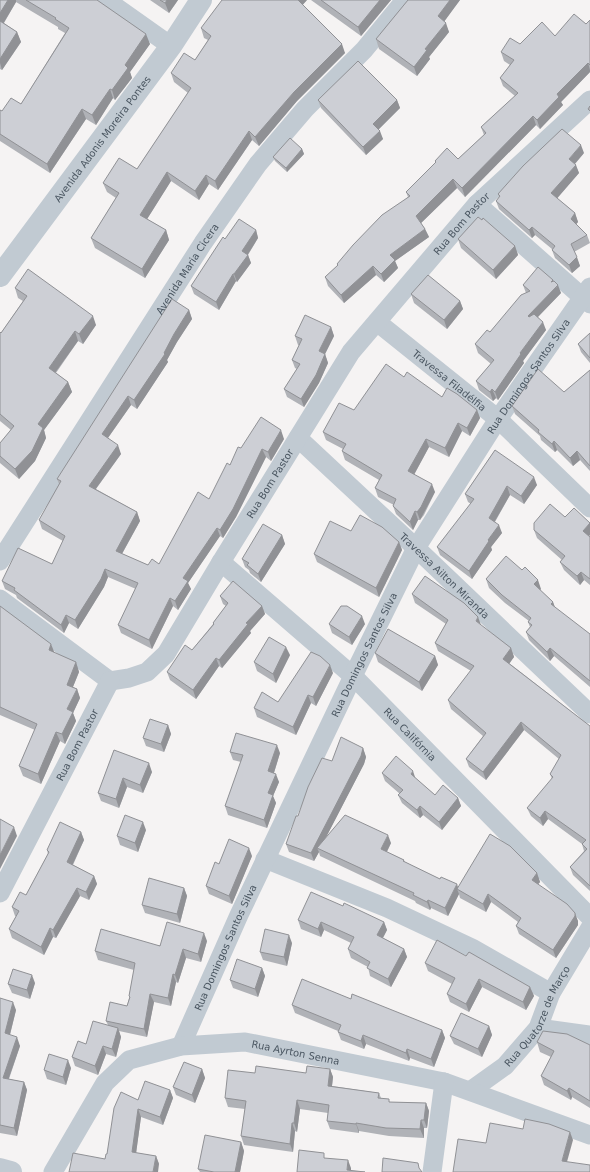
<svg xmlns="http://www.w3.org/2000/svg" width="590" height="1172" viewBox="0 0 590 1172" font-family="'DejaVu Sans',sans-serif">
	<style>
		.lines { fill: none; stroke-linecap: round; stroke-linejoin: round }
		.minor { stroke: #c1cad2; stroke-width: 19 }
		.tertiary { stroke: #c1cad2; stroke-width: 22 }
		.wall { fill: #b0b2b7 }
		.shaded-wall { fill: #909195 }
		.building { fill: #cdcfd5; stroke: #909195 }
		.labels { text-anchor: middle; stroke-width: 3.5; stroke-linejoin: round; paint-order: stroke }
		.street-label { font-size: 10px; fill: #4a5661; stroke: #fff }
	</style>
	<rect width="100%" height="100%" fill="#f5f3f3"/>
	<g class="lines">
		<g class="minor">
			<path d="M106,0L171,46"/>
			<path d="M477,204L590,304"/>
			<path id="s1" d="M377,322L498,419L590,508"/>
			<path id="s2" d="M298,438L416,548L590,714"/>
			<path id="s3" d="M0,561L203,243L258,164L305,109L364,50L405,0"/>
			<path id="s4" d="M221,562L353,676L590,917"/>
			<path d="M0,599L110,681"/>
			<path id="s5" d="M110,681L129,678L147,672L166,654L221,562L351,352L477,204L590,100"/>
			<path d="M265,859L387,908L472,948L551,993"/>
			<path id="s6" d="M0,893L110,681"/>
			<path d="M538,1028L590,1035"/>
			<path id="s7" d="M181,1046L239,915L353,676L416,548L498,419L590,287"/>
			<path id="s8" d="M470,1091L505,1066L538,1028L551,993L590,928"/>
			<path id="s9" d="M53,1172L105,1083L129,1060L181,1046L245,1042L444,1082L590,1135"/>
			<path d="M432,1172L444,1082"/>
		</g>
		<g class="tertiary">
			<path id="s10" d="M0,276L171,46L201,0"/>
			<path d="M0,1169L11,1172"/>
		</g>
	</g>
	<g class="wall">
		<path d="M0,0H97L150,44L130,72L132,78L115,100L113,98L96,125L86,119L50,173L0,141V110L2,111L21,104L65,33L58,29V27L16,2L4,23L17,32L21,42L2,70L0,69Z"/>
		<path d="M150,0H178L169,13Z"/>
		<path d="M307,0L302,5L345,53L297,101L259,146L252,140L218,190L209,184L199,200L171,181L147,219L166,230L169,240L145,278L95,248L91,238L116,198L107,192L103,183L137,169L188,93L174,82L171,73L195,60L208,40L204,38L201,28Z"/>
		<path d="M311,0H391L361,36Z"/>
		<path d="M408,0H460L444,21L449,32L429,57L430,59L417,76L379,49L376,39Z"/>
		<path d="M590,20V72L561,102L563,105L540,129L536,125L465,197L457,188L421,223L425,229L429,237L395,261L398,268L384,282L376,275L344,303L328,286L325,277L337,266V264L408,197L406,192L435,163V161L458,159L484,135L481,127L515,96L503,86L500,78L510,65L504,61L501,52L520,44L555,36L586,24Z"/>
		<path d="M318,100H397L400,108L378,130L383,139L366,155L321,108Z"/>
		<path d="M302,149L304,154L287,172L275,161L273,157Z"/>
		<path d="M584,153L575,164L579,173L557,198L575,213L578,222L576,224L587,235L590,243L574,252L580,266L572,273L555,258L552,250V249L535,235L532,238L499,209L496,201L499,197L498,194Z"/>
		<path d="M256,230L258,238L248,255L251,263L237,282L236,281L219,310L194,294L191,286L225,239Z"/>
		<path d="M458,239L515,246L518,255L496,279L461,248Z"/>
		<path d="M553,280L561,293L538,317L546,330L523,361L524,363L498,400L496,398L493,401L479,390L476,381L491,364L478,353L475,344L490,332L526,293L523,285Z"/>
		<path d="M15,288L96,325L83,344L78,341L56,373L68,382L72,392L44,430L46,438L35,461L19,479L0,463V443L11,430L0,421V332L1,333L23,301L18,298Z"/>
		<path d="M411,294L460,301L463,309L447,329L414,303Z"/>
		<path d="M189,310L192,319L177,342L167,360L168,362L137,409L131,405L108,438L121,454L96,489L137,512L140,521L122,554L148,565L159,564L209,499L230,465L241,448L284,439L271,461L266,457L236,517L223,538L220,536L188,583L191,589L178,610L173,606L152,649L121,633L118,625L136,589L108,577L104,587L78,629L69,623L64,633L17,598L16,595L5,589L2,581L52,564L63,541L42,529L39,520L59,484L57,479Z"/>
		<path d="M331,327L334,336L325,354L328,363L319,383L304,407L287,397L284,389L297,369L295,368L292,360L299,345H298L295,336Z"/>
		<path d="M590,333V363L581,352L578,344Z"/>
		<path d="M590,370V471L580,460L573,466L557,450L555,452L541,440L540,436L515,414L512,406L564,392Z"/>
		<path d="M404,377L442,397L477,410L480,418L470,436L462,431L449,457L429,447L414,475L435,492L424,515L420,520H418L413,530L396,514L393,506L394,505L378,497L375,488L379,480L345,460L342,451L343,449L326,440L323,432Z"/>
		<path d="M495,450L537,485L524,504L510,495L495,522L502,533L491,547L492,550L472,579L440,555L437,547L471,504L468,502L465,494Z"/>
		<path d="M565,517L590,523V535L589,536L590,537V585L584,580L580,585L564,570L560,562L562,560L537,538L534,530Z"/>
		<path d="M351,531L399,542L402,550L379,597L317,562L314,554Z"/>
		<path d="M282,535L285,544L261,582L250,573L249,570L245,567L242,559Z"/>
		<path d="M486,579L541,589L540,590L553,602L555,608L590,634V687L554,656L550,661L529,640L526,632L530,627L528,622L529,621L505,603L489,588Z"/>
		<path d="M412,594L481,626L511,648L514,657L509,663L590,726V891L573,875L570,867L584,851L582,844L548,819L543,826L531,816L527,808L552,779L550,774L559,759L524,730L486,780L469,767L466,759L483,736L451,709L448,700L471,671L438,651L435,643L446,624L415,603Z"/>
		<path d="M220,596L262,606L265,614L250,631L251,633L222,668L219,666L196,699L170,680L167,672L192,650L213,624V623L226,606L223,604Z"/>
		<path d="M0,606L55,653L76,662L79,672L73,687L77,689L80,698L73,713L76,721L65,744L60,741L41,784L23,776L19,766L35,730L0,715Z"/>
		<path d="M329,624H365L352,645L332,633Z"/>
		<path d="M375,653L435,656L438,665L422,691L378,662Z"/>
		<path d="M290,655L276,683L257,671L254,662Z"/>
		<path d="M333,673L316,706L311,703L296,735L257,717L254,708L278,702Z"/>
		<path d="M168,725L171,734L164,752L146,746L143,738Z"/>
		<path d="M363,748L366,757L364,764L326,837L391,843L387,852L404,860L405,862L458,888L537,873L540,882L538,884L578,921V925L556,958L519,934L516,926L518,922L491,902L486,912L460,898L459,894L448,916L431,908L430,910L416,903L415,901L320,856L319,852L314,861L289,852L286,844L298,816L332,761Z"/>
		<path d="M114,750L152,772L143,793L127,787L119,808L101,801L98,793Z"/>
		<path d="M230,752L280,753L274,773L279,782L273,796L276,803L267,828L228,815L225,806L241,762L233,760Z"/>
		<path d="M382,773L416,779L435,795L458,798L461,806L442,830L423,815L420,818L402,803L398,795L400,794L385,781Z"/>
		<path d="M146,830L138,852L120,845L117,836Z"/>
		<path d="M81,832L84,840L73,865L94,876L97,884L89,900L80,896L56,938L53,937L44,955L12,938L9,929L16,916H15L12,907L26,895L48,854L47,850Z"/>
		<path d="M252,856L232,904L209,894L206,886L219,864Z"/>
		<path d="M184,888L187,896L180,923L145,913L142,905Z"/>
		<path d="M343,906L384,922L387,930L383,938L404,949L407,957L391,987L370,976L368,967L351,958L348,949L351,943L324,930L321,937L301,929L298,920Z"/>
		<path d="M207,941L201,962L186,958L178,983L176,982L171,1006L154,1002L147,1037L119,1031L121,1037L116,1057L106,1054L98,1075L75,1066L72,1057L108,1025L106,1021L127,1006L129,998V996L134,970L98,960L95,951Z"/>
		<path d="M292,943L287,966L263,960L260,952Z"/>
		<path d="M466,956L530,987L534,996L526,1010L482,987L469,1012L450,1002L447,994L452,984L428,971L425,963Z"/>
		<path d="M262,968L265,976L258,997L233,988L230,980Z"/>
		<path d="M35,983L30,999L12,993L8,984Z"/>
		<path d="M0,998L16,1010L10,1035L20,1046L9,1079L24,1082L27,1090L17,1136L0,1133Z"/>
		<path d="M351,999L442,1030L445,1038L434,1067L410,1058L409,1061L366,1044L364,1049L341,1040L338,1032V1031L295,1013L292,1005Z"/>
		<path d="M489,1026L492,1035L482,1057L454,1044L450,1036Z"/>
		<path d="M537,1042L590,1045V1108L572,1097L571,1100L544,1085L541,1076L551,1057L540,1052Z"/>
		<path d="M71,1068L66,1085L47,1079L44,1070Z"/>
		<path d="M202,1069L205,1078L195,1103L176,1095L173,1087Z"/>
		<path d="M330,1069L333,1077L332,1086L379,1093L381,1098L390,1102L426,1103L429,1111L427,1128H424V1138L389,1136L359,1131V1133L330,1129L327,1121L328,1113L300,1109L297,1132L295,1131L293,1152L244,1145L241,1136L245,1109L228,1107L225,1098L255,1073H306Z"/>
		<path d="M170,1090L173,1098L163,1125L141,1117L136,1153L156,1156L159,1164L105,1159L107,1154L138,1100Z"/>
		<path d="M241,1142L244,1151L240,1172H200L198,1169Z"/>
	</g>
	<g class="shaded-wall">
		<path d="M8,0H16V2L0,29V13Z"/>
		<path d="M167,0H178L169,13L165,3Z"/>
		<path d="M297,0H307L300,8Z"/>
		<path d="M380,0H391L361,36L358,27Z"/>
		<path d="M450,0H460L441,26L438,16Z"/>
		<path d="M446,23L449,32L429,57L430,59L417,76L414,67L425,49Z"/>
		<path d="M17,32L21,42L2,70L0,63V59Z"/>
		<path d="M146,34L150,44L130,72L132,78L115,100L112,90L125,65Z"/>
		<path d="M342,44L345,53L297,101L259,146L255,137L294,92Z"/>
		<path d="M588,63L590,70V72L561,102L563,105L540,129L537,120L557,94Z"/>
		<path d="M110,89L113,98L96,125L92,115Z"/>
		<path d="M397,100L400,108L376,132L373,124Z"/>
		<path d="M82,109L86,119L50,173L47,164Z"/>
		<path d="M533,116L536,125L465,197L462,188Z"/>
		<path d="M249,131L252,140L218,190L215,181Z"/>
		<path d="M380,131L383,139L366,155L363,147Z"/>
		<path d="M581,145L584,153L572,167L569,159Z"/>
		<path d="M302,149L304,154L287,172L286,168Z"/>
		<path d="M576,165L579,173L554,202L551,193Z"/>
		<path d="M167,172L171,181L144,224L140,215Z"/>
		<path d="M206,175L209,184L199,200L195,191Z"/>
		<path d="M453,179L457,188L419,225L416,216Z"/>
		<path d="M575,213L578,222L574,227L571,219Z"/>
		<path d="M532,227L535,235L532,238L529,230Z"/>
		<path d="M425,229L429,237L395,261L398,268L384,282L381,274L390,255Z"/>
		<path d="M166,230L169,240L145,278L142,269Z"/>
		<path d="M256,230L258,238L245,259L242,251Z"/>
		<path d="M515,246L518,255L496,279L493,270Z"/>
		<path d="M248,255L251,263L237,282L234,274Z"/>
		<path d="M577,257L580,266L572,273L569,265Z"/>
		<path d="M373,266L376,275L344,303L341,295Z"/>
		<path d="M233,274L236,281L219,310L216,302Z"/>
		<path d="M553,280L556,288L558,285L561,293L531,324L528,316L551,282Z"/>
		<path d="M460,301L463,309L447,329L444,320Z"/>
		<path d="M189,310L192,319L177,342L167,360L168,362L137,409L134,400L164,353L174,334Z"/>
		<path d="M93,316L96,325L83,344L79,334Z"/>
		<path d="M543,322L546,330L523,361L524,363L498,400L495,392L520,353Z"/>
		<path d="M331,327L334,336L322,360L319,351Z"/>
		<path d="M75,331L78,341L52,377L49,368Z"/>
		<path d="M325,354L328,363L319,383L304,407L301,399Z"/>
		<path d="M68,382L72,392L44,430L46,438L35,461L19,479L15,469L38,424Z"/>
		<path d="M492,389L496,398L493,401L490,392Z"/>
		<path d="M128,396L131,405L105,442L102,434Z"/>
		<path d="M477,410L480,418L470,436L467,428Z"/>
		<path d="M458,423L462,431L449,457L445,448Z"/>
		<path d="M281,430L284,439L271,461L268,452Z"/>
		<path d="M426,439L429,447L411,480L408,471Z"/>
		<path d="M554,441L557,450L555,452L552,444Z"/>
		<path d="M118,445L121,454L92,494L89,486Z"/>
		<path d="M262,449L266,457L236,517L223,538L220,530Z"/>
		<path d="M577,451L580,460L573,466L570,458Z"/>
		<path d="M534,477L537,485L524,504L521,496Z"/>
		<path d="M432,484L435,492L420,520L417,512Z"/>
		<path d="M507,486L510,495L492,526L489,518Z"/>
		<path d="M415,511L418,520L413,530L410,522Z"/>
		<path d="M137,512L140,521L119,559L116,551Z"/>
		<path d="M590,523V535L586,539L583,531Z"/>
		<path d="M499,525L502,533L491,547L492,550L472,579L469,571L488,540Z"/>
		<path d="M217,528L220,536L188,583L191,589L178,610L175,601L183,578Z"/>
		<path d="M282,535L285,544L261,582L258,574Z"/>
		<path d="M399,542L402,550L379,597L376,588Z"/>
		<path d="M105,569L108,577L104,587L78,629L75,620Z"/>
		<path d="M581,572L584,580L580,585L577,576Z"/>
		<path d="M538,580L541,589L537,593L534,584Z"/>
		<path d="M170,598L173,606L152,649L149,640Z"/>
		<path d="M553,602L556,610L551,604Z"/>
		<path d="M262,606L265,614L250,631L251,633L222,668L219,660L246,623Z"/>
		<path d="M66,615L69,623L64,633L61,625Z"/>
		<path d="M362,616L365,624L352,645L349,637Z"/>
		<path d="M478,617L481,625L476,621Z"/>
		<path d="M51,644L55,654L49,650Z"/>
		<path d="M286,647L290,655L276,683L273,674Z"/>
		<path d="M511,648L514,657L507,667L503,659Z"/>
		<path d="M550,648L554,656L550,661L547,652Z"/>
		<path d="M435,656L438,665L422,691L419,682Z"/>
		<path d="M216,658L219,666L196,699L193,690Z"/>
		<path d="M76,662L79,672L70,694L67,685Z"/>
		<path d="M330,665L333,673L316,706L313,697Z"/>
		<path d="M77,689L80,698L73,713L76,721L65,744L62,734L67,709Z"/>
		<path d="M308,695L311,703L296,735L293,727Z"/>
		<path d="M521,722L524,730L486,780L483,772Z"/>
		<path d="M168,725L171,734L164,752L161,744Z"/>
		<path d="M56,732L60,741L41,784L38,774Z"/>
		<path d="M277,745L280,753L272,779L268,771Z"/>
		<path d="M363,748L366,757L364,764L320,849L317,848L319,852L314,861L311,853Z"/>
		<path d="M149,763L152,772L143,793L140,785Z"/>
		<path d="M413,771L416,780L411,774Z"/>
		<path d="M276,774L279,782L273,796L276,803L267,828L264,820L268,793Z"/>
		<path d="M123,778L127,787L119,808L116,799Z"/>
		<path d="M458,798L461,806L442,830L439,822Z"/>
		<path d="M420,806L423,815L420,818L417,810Z"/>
		<path d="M545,811L548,819L543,826L540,818Z"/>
		<path d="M143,822L146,830L138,852L135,843Z"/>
		<path d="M14,827L17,836L0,869V855Z"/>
		<path d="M81,832L84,840L70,870L67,862Z"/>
		<path d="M388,835L391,843L384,857L381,849Z"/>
		<path d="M249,848L252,856L232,904L229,896Z"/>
		<path d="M537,873L540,882L535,888L532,880Z"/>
		<path d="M94,876L97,884L89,900L86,892Z"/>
		<path d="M457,884L459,890L457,889L459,894L448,916L445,908Z"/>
		<path d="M77,888L80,896L56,938L53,930Z"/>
		<path d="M184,888L187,896L180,923L177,914Z"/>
		<path d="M488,894L491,902L486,912L483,904Z"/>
		<path d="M428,900L431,908L430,910L427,902Z"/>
		<path d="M575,913L578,921V925L556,958L553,950Z"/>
		<path d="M321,922L324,930L321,937L318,929Z"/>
		<path d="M384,922L387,930L380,943L377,935Z"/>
		<path d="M50,928L53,937L44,955L41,947Z"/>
		<path d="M204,933L207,941L201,962L198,954Z"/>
		<path d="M289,935L292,943L287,966L284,957Z"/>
		<path d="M183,949L186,958L178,983L175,975Z"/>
		<path d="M404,949L407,957L391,987L388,979Z"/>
		<path d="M262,968L265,976L258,997L255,989Z"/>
		<path d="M173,974L176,982L171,1006L168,998Z"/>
		<path d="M32,975L35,983L30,999L27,990Z"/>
		<path d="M479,979L482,987L469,1012L466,1004Z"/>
		<path d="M530,987L534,996L526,1010L523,1002Z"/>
		<path d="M150,994L154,1002L147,1037L144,1029Z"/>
		<path d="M13,1002L16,1010L8,1042L5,1033Z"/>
		<path d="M489,1026L492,1035L482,1057L478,1049Z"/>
		<path d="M118,1028L121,1037L116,1057L112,1049Z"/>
		<path d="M442,1030L445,1038L434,1067L431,1059Z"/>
		<path d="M363,1035L366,1044L364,1049L361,1041Z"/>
		<path d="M17,1037L20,1046L6,1086L3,1078Z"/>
		<path d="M103,1046L106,1054L98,1075L95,1066Z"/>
		<path d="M407,1049L410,1058L409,1061L406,1053Z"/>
		<path d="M68,1060L71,1068L66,1085L63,1077Z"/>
		<path d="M202,1069L205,1078L195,1103L192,1095Z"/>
		<path d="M330,1069L333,1077L331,1094L328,1086Z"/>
		<path d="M24,1082L27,1090L17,1136L14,1128Z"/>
		<path d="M569,1088L572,1097L571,1100L567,1091Z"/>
		<path d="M170,1090L173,1098L163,1125L160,1117Z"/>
		<path d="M297,1100L300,1109L297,1132L294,1123Z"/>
		<path d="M426,1103L429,1111L427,1128L424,1120Z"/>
		<path d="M138,1109L141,1117L135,1161L132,1152Z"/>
		<path d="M421,1120L424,1128V1138L420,1129Z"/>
		<path d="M292,1123L295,1131L293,1152L290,1144Z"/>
		<path d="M356,1123L359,1131V1133L356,1124Z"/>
		<path d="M570,1132L573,1140L565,1169L562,1161Z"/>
		<path d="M241,1142L244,1151L240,1172H235Z"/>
		<path d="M156,1156L159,1164L158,1172H153Z"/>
		<path d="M348,1160L351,1168V1172L347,1170Z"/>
	</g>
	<g class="building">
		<path d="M0,0H8L0,13Z"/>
		<path d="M26,0H97L146,34L125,65L128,68L112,90L110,89L92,115L82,109L47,164L0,134V110L2,111L11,98L21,104L69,28L55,19L56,18Z"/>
		<path d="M160,0H167L165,3Z"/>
		<path d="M222,0H298L342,44L294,92L255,137L249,131L215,181L206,175L195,191L167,172L140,215L166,230L142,269L91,238L119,193L103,183L119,158L137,169L191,88L171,73L184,53L195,60L211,36L201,28Z"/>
		<path d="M321,0H380L358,27Z"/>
		<path d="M408,0H450L438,16L446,23L425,49L427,50L414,67L376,39Z"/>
		<path d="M574,14L586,24L590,20V65L588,63L557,94L559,97L537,120L533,116L462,188L453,179L416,216L425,229L390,255L395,260L381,274L373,266L341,295L325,277L338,265L337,264L353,245L382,215L410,196L406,192L436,162L435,161L447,148L458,159L486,133L481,127L518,93L500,78L514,60L501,52L510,38L520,44L542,22L555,36Z"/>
		<path d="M0,21L17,32L0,59Z"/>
		<path d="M358,61L397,100L373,124L380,131L363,147L318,100Z"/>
		<path d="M590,106V111L588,109Z"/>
		<path d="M562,129L581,145L569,159L576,165L551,193L575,213L571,219L587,235L571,244L577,257L569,265L552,250L555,246L532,227L529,230L496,201L500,196L498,194L523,166Z"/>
		<path d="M290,138L302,149L286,168L273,157Z"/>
		<path d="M478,217L482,220L483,218L515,246L493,270L458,239Z"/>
		<path d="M239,219L256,230L242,251L248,255L234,274H233L216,302L191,286L223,237L225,239Z"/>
		<path d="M538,267L553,280L551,282L554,281L558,285L528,316L529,317L534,314L543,322L520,353L521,354L495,392L492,389L490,392L476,381L494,360L475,344L487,330L490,332L521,295L530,291L523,285Z"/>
		<path d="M28,269L93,316L79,334L75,331L49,368L68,382L38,424L43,428L32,451L15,469L0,456V443L14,426L0,414V332L1,333L27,296L15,288Z"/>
		<path d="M428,275L460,301L444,320L411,294Z"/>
		<path d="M172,299L189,310L174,334L164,353L165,354L134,400L128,396L102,434L118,445L89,486L137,512L116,551L148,565L152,559L159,564L198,492L209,499L227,463L230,465L238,447L241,448L261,417L281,430L268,452L262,449L233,509L220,530L217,528L183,578L188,581L175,601L170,598L149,640L118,625L138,583L105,569L101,579L75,620L66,615L61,625L14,590L15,588L2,581L18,548L52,564L65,536L39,520L61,481L57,479Z"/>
		<path d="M305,315L331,327L319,351L325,354L316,375L301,399L284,389L300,364L292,360L302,339L295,336Z"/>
		<path d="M590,333V358L578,344Z"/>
		<path d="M386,364L404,377L407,372L442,397L447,388L457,394L477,410L467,428L458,423L445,448L426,439L408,471L432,484L421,507L417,512L415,511L410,522L393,506L396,499L375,488L382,475L342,451L346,444L323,432L339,403L354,410Z"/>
		<path d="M538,369L564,392L590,370V466L577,451L570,458L554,441L552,444L538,432L539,430L512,406Z"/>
		<path d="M495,450L534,477L521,496L507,486L489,518L499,525L488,540L489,541L469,571L437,547L474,499L465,494Z"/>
		<path d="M550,504L565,517L574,508L590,523L583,531L590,537V579L581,572L577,576L560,562L565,556L534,530V523Z"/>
		<path d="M360,515L382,527L399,542L376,588L314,554L330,521L351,531Z"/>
		<path d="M263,524L282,535L258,574L247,565L249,563L242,559Z"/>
		<path d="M506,556L522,570L525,567L538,580L534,584L553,602L551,604L590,634V681L550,648L547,652L526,632L532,625L528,622L531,618L502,595L486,579Z"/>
		<path d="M425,576L464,603L478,617L476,621L511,648L503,659L590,726V886L570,867L587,849L582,844L586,840L545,811L540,818L527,808L553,777L550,774L561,755L521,722L483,772L466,759L486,733L448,700L474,666L435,643L448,620L412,594Z"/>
		<path d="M233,581L262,606L246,623L248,624L219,660L216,658L193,690L167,672L185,645L192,650L214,624L213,623L228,603L220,596Z"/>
		<path d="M0,606L51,644L49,650L76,662L67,685L77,689L67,709L73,712L62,734L56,732L38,774L19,766L37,724L0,707Z"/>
		<path d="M341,606H347L362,616L349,637L329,624Z"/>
		<path d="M388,629L435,656L419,682L375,653Z"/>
		<path d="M269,637L286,647L273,674L254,662Z"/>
		<path d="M311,652L320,656L330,665L313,697L308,695L293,727L254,708L262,692L278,702Z"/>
		<path d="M150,719L168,725L161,744L143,738Z"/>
		<path d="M236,733L277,745L268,771L276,774L268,793L273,795L264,820L225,806L243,755L230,752Z"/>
		<path d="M341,737L363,748L361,756L311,853L286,844L296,816H298L308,787L322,758L332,761Z"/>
		<path d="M114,750L149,763L140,785L123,778L116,799L98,793Z"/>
		<path d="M396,756L413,771L411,774L435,795L443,785L458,798L439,822L420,806L417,810L398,795L403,790L382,773Z"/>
		<path d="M125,815L143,822L135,843L117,836Z"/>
		<path d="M345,815L388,835L381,849L404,860L403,861L440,879L441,877L457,884L445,908L428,900L427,902L413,895L414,893L317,848Z"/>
		<path d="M0,819L14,827L0,855Z"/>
		<path d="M60,822L81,832L67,862L94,876L86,892L77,888L53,930L50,928L41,947L9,929L19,911L12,907L20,892L26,895L49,852L47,850Z"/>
		<path d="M490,834L510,846L537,873L532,880L567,904L575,913V916L553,950L516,926L521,918L488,894L483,904L457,889Z"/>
		<path d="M229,839L249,848L229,896L206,886L215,862L219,864Z"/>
		<path d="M149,878L184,888L177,914L142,905Z"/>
		<path d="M311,892L343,906L344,903L384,922L377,935L404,949L388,979L367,968L370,962L348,949L354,937L321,922L318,929L298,920Z"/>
		<path d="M167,922L204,933L198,954L183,949L175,975L173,974L168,998L150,994L144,1029L106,1021L110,1002L127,1006L130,997L129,996L135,963L95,951L101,929L160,946Z"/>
		<path d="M265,929L289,935L284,957L260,952Z"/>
		<path d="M437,940L466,956L469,952L530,987L523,1002L479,979L466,1004L447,994L455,978L425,963Z"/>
		<path d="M237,959L262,968L255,989L230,980Z"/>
		<path d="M13,969L32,975L27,990L8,984Z"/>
		<path d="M302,979L351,999L352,994L442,1030L431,1059L407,1049L406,1053L363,1035L361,1041L338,1032L341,1025L292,1005Z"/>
		<path d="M0,998L13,1002L5,1033L17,1037L3,1078L24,1082L14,1128L0,1125Z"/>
		<path d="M461,1013L489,1026L478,1049L450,1036Z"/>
		<path d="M93,1021L118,1028L112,1049L103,1046L95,1066L72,1057L78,1041L86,1044Z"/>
		<path d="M543,1031L567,1034L590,1045V1101L569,1088L567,1091L541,1076L554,1051L537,1042Z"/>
		<path d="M49,1054L68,1060L63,1077L44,1070Z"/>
		<path d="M184,1062L202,1069L192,1095L173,1087Z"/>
		<path d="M256,1066L306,1073L307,1066L330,1069L328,1086L379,1093L378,1098L389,1099V1102L426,1103L424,1120H421L420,1129L386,1128L356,1123V1124L327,1121L329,1105L297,1100L294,1123H292L290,1144L241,1136L246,1101L225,1098L228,1070L255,1073Z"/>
		<path d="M145,1081L170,1090L160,1117L138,1109L132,1152L156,1156L153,1172H69L73,1153L105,1159L106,1154H107L114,1108L121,1092L138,1100Z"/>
		<path d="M525,1119L549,1124L570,1132L562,1161L590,1165V1172H453L458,1139L486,1143L490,1123L523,1129Z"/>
		<path d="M205,1135L241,1142L235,1172H214L198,1169Z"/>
		<path d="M299,1150L324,1153V1158L348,1160L347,1170L365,1172H297Z"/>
		<path d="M383,1158L418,1163L419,1168L422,1172H382Z"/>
	</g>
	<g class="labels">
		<g class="street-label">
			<text dy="4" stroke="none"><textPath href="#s10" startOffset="171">Avenida Adonis Moreira Pontes</textPath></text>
			<text dy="4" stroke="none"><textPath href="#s5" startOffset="588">Rua Bom Pastor</textPath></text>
			<text dy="4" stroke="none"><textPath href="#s3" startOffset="347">Avenida Maria Cicera</textPath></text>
			<text dy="4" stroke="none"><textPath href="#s7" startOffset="756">Rua Domingos Santos Silva</textPath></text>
			<text dy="4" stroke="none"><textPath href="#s1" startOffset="93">Travessa Filadélfia</textPath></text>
			<text dy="4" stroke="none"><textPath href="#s5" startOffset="264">Rua Bom Pastor</textPath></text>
			<text dy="4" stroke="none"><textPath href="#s2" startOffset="201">Travessa Ailton Miranda</textPath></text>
			<text dy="4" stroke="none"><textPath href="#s7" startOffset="432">Rua Domingos Santos Silva</textPath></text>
			<text dy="4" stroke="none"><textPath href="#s4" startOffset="256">Rua Califórnia</textPath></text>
			<text dy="4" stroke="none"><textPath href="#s6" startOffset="167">Rua Bom Pastor</textPath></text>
			<text dy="4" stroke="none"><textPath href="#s7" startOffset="108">Rua Domingos Santos Silva</textPath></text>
			<text dy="4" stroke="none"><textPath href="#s8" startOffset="103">Rua Quatorze de Março</textPath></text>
			<text dy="4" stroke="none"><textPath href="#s9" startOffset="306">Rua Ayrton Senna</textPath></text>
		</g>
	</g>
</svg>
